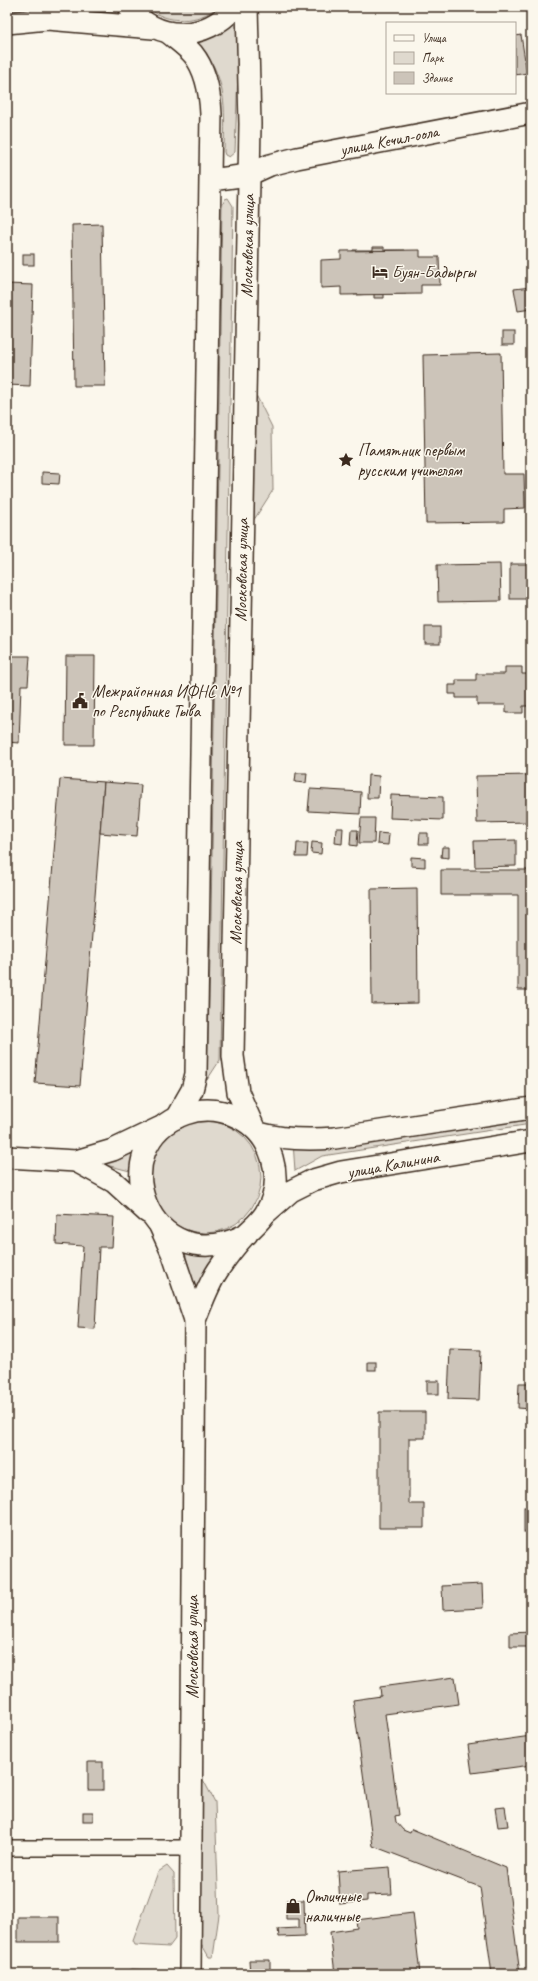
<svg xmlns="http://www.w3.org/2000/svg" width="538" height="1981" viewBox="0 0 538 1981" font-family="Caveat,sans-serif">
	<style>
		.green { fill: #dfd9ce; stroke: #8d8276 }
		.building { fill: #ccc4b9; stroke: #3b2a1e }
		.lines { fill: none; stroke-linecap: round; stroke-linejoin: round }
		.street-casing { stroke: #3b2a1e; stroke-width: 18 }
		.secondary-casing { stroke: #3b2a1e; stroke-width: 24 }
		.street { stroke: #fbf7ec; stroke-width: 15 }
		.secondary { stroke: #fbf7ec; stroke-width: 21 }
		.labels { text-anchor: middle; stroke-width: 3; stroke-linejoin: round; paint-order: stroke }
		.street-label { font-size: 17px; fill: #3b2a1e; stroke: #fbf7ec }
		.poi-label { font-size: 17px; fill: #3b2a1e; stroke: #fbf7ec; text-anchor: start }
	</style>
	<rect width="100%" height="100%" fill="#fbf7ec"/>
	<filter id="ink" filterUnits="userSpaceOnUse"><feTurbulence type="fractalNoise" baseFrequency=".025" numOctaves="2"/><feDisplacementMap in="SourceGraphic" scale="8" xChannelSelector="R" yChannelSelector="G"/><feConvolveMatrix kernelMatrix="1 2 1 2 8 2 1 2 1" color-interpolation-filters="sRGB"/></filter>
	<g filter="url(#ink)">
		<g class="green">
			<path d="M37,7H112L119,17L32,11Z"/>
			<path d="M148,7H217C200,23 165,25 148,7Z"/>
			<path d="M240,17L235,152L229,157L225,155L224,152C225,105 228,77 195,39C214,35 226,30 240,17Z"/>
			<path d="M228,198L233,206L220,1060L207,1080L211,921L222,206L225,199Z"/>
			<path d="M252,387L272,427L273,490L250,526Z"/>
			<path d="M531,1115V1124L322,1156L295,1171L293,1142Z"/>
			<circle cx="205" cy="1177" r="56"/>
			<path d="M134,1152V1172L94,1162Z"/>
			<path d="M184,1249L217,1252L197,1297Z"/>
			<path d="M200,1774L215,1802L219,1915L213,1957H209L199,1940Z"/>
			<path d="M167,1866L174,1874L175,1939L169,1947L135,1945L133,1941L158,1872Z"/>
			<path d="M131,1969L171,1971L173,1974H122Z"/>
		</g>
		<g class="building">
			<path d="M521,35L527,73L515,75V36Z"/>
			<path d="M102,224L105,386H74L72,225Z"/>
			<path d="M373,247H384V250H405V265H409V279H405L406,294H384V298H374V294L354,295V280H350V266H353V250H373Z"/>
			<path d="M420,250V257H439L440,285H421V294L341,295V287L321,288V260L341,259V251Z"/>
			<rect x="23" y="254" width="11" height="11"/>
			<path d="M7,284L33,285L30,386L7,385Z"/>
			<path d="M531,287V309L518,311L514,289Z"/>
			<rect x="502" y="332" width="12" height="13"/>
			<path d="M501,353L503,474H524L525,508L504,509V522L426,523L423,355Z"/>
			<path d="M42,472L60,473L59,484L42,483Z"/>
			<path d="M500,564L501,601L438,602L437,565Z"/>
			<rect x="510" y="564" width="21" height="35"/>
			<rect x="425" y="627" width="15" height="17"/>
			<path d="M7,656H30L28,685H21L19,743L7,742Z"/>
			<path d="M66,656H95L94,745H65Z"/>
			<path d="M505,667H522V674H531V706H523V713H506V705H477V698H456V694H449V685H456V680H476V674H505Z"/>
			<path d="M296,773H307L306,783L295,782Z"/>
			<path d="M368,775L379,776L378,798H367Z"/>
			<path d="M531,775V822L477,823L476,776Z"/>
			<path d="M60,779L104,782L80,1086L35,1083Z"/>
			<path d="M104,782L141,785L137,836L100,833Z"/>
			<path d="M310,789L361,792L360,814L308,811Z"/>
			<path d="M391,795L443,797V820L390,818Z"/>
			<path d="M361,818H375L374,843H359Z"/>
			<path d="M336,828H343L342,844L335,843Z"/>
			<path d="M351,830H358L357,846L350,845Z"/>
			<path d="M378,833L389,834L388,845L377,844Z"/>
			<path d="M420,833H428V844H419Z"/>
			<path d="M516,840V866L475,867L474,841Z"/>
			<path d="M312,842L322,843L321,854L311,853Z"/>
			<path d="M297,843H308L307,857H296Z"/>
			<path d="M442,847H449V858L441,857Z"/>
			<path d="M411,857L425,858V867L411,866Z"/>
			<path d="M441,870H531V990H518V895H441Z"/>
			<path d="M417,888L418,1003L372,1004L371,889Z"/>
			<path d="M57,1214L114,1217L112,1247H99L95,1329L78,1328L83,1246L56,1244Z"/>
			<path d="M450,1349L481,1350L479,1400L448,1399Z"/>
			<rect x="368" y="1362" width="8" height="8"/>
			<rect x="427" y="1381" width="12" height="13"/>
			<path d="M519,1383H531V1409L518,1408Z"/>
			<path d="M379,1412H425V1438H409V1504H424V1528H379Z"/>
			<rect x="524" y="1507" width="7" height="25"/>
			<path d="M482,1584L483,1608L443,1610L442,1586Z"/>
			<path d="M531,1632V1647H510V1633Z"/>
			<path d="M455,1677L459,1704L385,1714L399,1815L395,1816L396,1822L403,1830L410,1833L412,1829L506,1868L520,1974H492L480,1887L373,1846L353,1700L381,1696L380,1687Z"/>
			<path d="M531,1736V1765L472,1773L468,1745Z"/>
			<rect x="88" y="1762" width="15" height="28"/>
			<path d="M505,1807L508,1826L498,1827L495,1808Z"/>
			<rect x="83" y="1812" width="10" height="9"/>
			<path d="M390,1867L392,1894L367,1895V1901L340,1904L338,1871Z"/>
			<path d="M286,1900H304L305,1936L279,1937L278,1929L299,1928V1919H286Z"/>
			<path d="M413,1913L420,1974H335L330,1932L357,1928L356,1920Z"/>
			<rect x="18" y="1917" width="41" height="25"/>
			<path d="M249,1960H270V1974H250Z"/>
			<path d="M41,1972L83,1973V1974H41Z"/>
		</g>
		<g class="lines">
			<defs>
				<path id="street" d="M7,1848H190"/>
				<g id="secondary">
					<path d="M129,7C158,43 205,41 235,7"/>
					<path d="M247,7L250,124L233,1056L238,1092L254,1128"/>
					<path d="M7,23L47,19L153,28"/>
					<path d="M169,33C177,40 186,46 193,54C206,70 210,93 211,114L196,1074L192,1090L176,1118"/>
					<path d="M211,180L248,175L270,165L297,158L531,113"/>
					<path d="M259,1133C284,1140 309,1140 335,1138L531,1108"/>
					<path d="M7,1157L76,1161L113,1150L159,1128"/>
					<path d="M76,1161L114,1182L147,1212"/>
					<path d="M267,1212L291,1191L313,1180L341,1172L531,1141"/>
					<path d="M160,1226L173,1255L195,1320L190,1974"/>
					<path d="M195,1320C202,1303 208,1285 218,1270C226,1258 236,1245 246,1234C253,1227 261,1221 266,1212C286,1179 272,1133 237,1117C220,1109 202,1108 185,1114C99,1144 148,1285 247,1234"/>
				</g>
			</defs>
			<use href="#street" class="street-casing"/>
			<use href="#secondary" class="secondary-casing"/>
			<use href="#street" class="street"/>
			<use href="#secondary" class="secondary"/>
		</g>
	</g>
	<defs>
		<symbol id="hotel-bare" viewBox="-9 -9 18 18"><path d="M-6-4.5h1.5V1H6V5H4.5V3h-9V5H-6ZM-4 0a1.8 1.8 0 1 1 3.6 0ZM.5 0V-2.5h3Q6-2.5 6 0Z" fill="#3b2a1e" stroke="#fbf7ec" stroke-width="2.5" paint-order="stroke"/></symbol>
		<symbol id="sight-bare" viewBox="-9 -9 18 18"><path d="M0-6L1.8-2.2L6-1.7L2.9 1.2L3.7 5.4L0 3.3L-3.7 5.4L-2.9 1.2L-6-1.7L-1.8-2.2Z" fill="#3b2a1e" stroke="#fbf7ec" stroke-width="2.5" paint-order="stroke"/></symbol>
		<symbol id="civic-bare" viewBox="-9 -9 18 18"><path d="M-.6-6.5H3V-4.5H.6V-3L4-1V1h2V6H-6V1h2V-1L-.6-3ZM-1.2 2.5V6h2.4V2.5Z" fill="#3b2a1e" stroke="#fbf7ec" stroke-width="2.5" paint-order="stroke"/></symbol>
		<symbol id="shop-bare" viewBox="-9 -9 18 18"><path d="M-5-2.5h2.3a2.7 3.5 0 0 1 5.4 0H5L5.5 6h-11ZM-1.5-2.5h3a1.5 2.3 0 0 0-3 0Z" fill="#3b2a1e" stroke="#fbf7ec" stroke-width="2.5" paint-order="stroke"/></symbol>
	</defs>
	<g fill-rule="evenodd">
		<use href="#hotel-bare" x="369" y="261" width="22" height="22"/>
		<use href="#sight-bare" x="335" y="449" width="22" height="22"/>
		<use href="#civic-bare" x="69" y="690" width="22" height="22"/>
		<use href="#shop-bare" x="282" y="1895" width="22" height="22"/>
	</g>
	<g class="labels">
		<g class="street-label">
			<text transform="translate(389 140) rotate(-11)" y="6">улица Кечил-оола</text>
			<text transform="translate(247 246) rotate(-89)" y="6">Московская улица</text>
			<text transform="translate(241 570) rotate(-89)" y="6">Московская улица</text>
			<text transform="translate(236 893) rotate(-89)" y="6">Московская улица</text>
			<text transform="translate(393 1164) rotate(-10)" y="6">улица Калинина</text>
			<text transform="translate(192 1647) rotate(-90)" y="6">Московская улица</text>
		</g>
		<g class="poi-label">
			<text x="392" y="278">Буян-Бадыргы</text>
			<text x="358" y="456">Памятник первым<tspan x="358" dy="20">русским учителям</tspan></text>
			<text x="92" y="697">Межрайонная ИФНС №1<tspan x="92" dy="20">по Республике Тыва</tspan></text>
			<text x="305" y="1902">Отличные<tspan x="305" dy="20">наличные</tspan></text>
		</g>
	</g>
	<rect width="538" height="1981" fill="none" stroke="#fbf7ec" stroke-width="24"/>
	<rect x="12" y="12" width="514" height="1957" fill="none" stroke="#3b2a1e" stroke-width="1.5" filter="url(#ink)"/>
	<rect x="386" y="22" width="130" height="72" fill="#fbf7ec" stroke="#aea59a"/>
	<rect x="394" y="35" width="20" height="6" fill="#fbf7ec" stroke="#aea59a"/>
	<text x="422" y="42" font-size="12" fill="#3b2a1e">Улица</text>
	<rect x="394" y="52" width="20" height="12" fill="#dfd9ce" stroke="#aea59a"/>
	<text x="422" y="62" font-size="12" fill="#3b2a1e">Парк</text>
	<rect x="394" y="72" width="20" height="12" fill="#ccc4b9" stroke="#aea59a"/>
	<text x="422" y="82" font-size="12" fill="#3b2a1e">Здание</text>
</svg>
